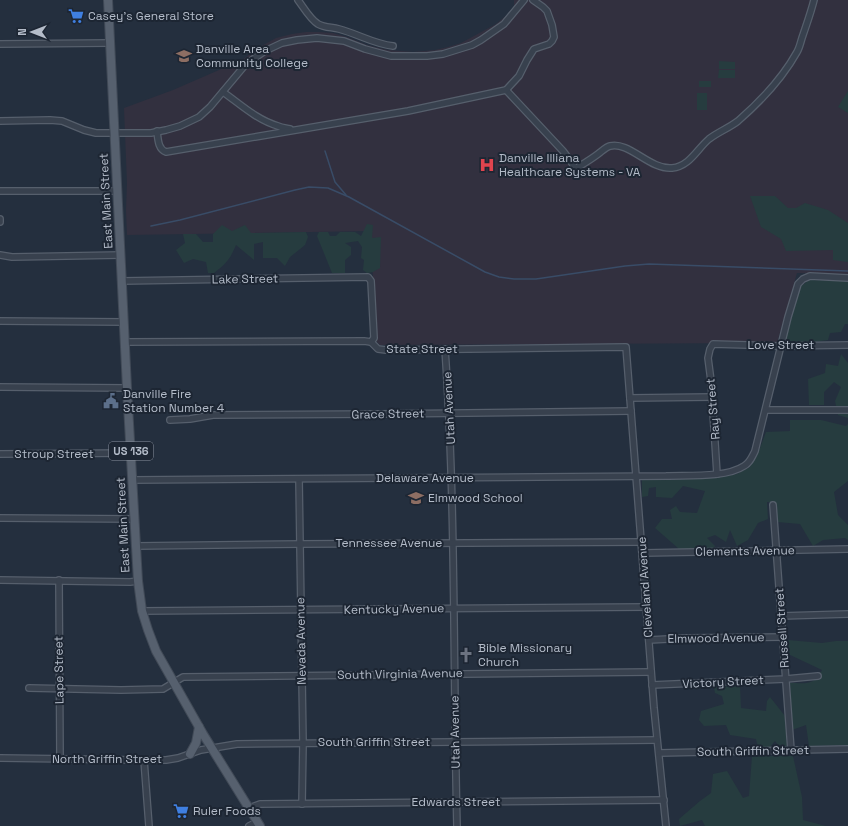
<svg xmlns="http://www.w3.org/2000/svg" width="848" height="826" viewBox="0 0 848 826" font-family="'Space Grotesk',sans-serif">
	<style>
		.medical { fill: #32303f }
		.green { fill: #263c3f }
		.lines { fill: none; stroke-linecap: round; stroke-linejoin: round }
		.stream { stroke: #394c67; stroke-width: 1.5 }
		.street-casing { stroke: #565f6c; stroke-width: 8 }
		.primary-casing { stroke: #414a57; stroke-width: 10 }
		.street { stroke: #38414e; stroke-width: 5.5 }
		.primary { stroke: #56606e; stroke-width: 8 }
		.labels { text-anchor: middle; stroke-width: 4; stroke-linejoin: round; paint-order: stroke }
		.shield { fill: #1d2633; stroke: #878f9c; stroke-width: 1 }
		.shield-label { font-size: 11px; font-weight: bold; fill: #b4bcc9 }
		.poi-label { font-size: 12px; fill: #b4bcc9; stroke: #1d2633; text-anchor: start }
		.street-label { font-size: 12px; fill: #b4bcc9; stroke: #1d2633 }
	</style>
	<rect width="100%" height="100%" fill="#242f3e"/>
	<path class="medical" d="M514,0H848V274L797,273L777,343L380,345L377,342L370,231L127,235L126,210L127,183L124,108L173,90L242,60L258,48L276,38L292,34L306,32H319L333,33L347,37L367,45L388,50L413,52L435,50L448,47L461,43L496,24L507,15L514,6Z"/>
	<g class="green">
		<path d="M719,61L735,62V69H719Z"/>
		<path d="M719,70H735V78H718Z"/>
		<rect x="699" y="81" width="12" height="6"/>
		<path d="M848,91V113L838,107Z"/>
		<rect x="697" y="93" width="10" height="17"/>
		<path d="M750,196H775L788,208H796L805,203L828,210L848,223V262L833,260V250L786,251L781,239L761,227Z"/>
		<path d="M367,224L373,225L372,238L381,237L380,268L373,272L367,273L363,270L364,260L361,258L362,247L358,241L345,243L351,247V255L345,260V273H332L317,236L319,232H328L330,236H336L340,232H355L361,236Z"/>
		<path d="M222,225L232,231L245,225L251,233L306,232L308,237L305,245L290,257L285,266L277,258H263V242L254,244V260L236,245C230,259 227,263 214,273H208L206,262L193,259L184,263L176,250L185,243L183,234H196L203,242H213V234Z"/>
		<path d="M809,280L848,281V324H845L841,332L830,333L828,340L815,342L785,344L792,311L800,287Z"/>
		<path d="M841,354L848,363V418L838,415L835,401L841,387L834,382L824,392V405H809L808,379L825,373L826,364L838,366Z"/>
		<path d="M790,420H821L846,426L848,424V481L834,492L838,515L848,525V540L845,538L823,540L813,546L800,524L777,522L775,502H767L768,519L758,523L748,540L737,546L730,530L726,542L715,535L707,538L715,546L713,549H679L655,528L662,519H672L670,510L676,506L680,512L697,513L705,491L683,486L672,498L656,497V487L649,488L648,496L642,497V480L722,477L737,474L750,467L760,448L766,432L790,431Z"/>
		<path d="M788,640L822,643L836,641H848V745L809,746L806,725L792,730L790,683C806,683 814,686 822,670L788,654Z"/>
		<path d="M740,686L741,708L766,711L767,701L770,697L785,716L787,746H779L775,741L769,748H758L756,739L730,735L726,725L704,726L699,720L701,711L724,704L722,696L715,693L714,687Z"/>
		<path d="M752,756H793L802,797L803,820L826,826H705L702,820L680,826L679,819L700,801L711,793L713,774L727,771L743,798L749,796Z"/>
	</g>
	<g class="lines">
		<g class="stream">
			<path d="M325,151L335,182L346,195"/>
			<path d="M151,226L180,220L295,190L309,187L328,188L349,197L485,272L499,277L514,279H536L625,266L649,264L848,271"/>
		</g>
		<defs>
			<g id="street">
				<path d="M298,0C304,8 310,19 318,24C325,28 332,27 339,29C358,34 374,44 393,46"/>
				<path d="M0,44L110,43"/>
				<path d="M506,90L563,151L572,163L575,169C583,164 590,160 598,154C602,151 606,147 610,146C629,141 650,170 672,168C690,166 697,149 709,139C718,132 729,128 738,121C761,101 782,79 797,52C800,47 801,40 803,35C807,23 811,12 814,0"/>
				<path d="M223,92C240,104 257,120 278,126C282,128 286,128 290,129"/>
				<path d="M0,121L50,120L62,121L84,130L96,133H151L166,130L180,126L199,117L210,107L246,64L265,51L282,43L297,40L317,38L344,41L365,49L391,56H427L443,54L472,45L481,40L504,24L524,0"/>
				<path d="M157,131C158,139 158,149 166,152L408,111L506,90L519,76L527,60L534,49L549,44L552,41L554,37L552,25L547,11L543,7L533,0"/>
				<path d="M0,191H117"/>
				<path d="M0,219V222"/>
				<path d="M0,255L12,257L121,255"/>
				<path d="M122,281L368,277L371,281L374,338L371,342"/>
				<path d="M0,321L124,322"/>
				<path d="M125,342L364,341L371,342L378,349L386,350L626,347L654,708L666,826"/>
				<path d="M445,349C456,508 453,667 457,826"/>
				<path d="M0,387L127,388"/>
				<path d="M630,398L712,397"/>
				<path d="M766,410H848"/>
				<path d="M170,420L190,419L213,415L380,414L631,411"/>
				<path d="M0,454L131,453"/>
				<path d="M717,474L711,381L708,358L710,349L713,344L781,346L848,345"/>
				<path d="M299,479L303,743L302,804"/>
				<path d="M133,480L666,476C688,475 726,478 744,466C750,463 752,457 755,451L788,317L798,284L803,279L810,276L848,278"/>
				<path d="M773,505L791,750"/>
				<path d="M0,518L135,519"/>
				<path d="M136,546L301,544L642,542"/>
				<path d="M643,553L848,549"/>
				<path d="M0,580L130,582L138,581"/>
				<path d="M59,580L60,759"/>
				<path d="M142,611L646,607"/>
				<path d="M781,616L848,614"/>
				<path d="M649,640L687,638L782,637"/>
				<path d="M652,685L786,679L818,676"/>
				<path d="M29,688L121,690L163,689L183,677L651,672"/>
				<path d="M659,753L848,749"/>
				<path d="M0,758L139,760H166L178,758L201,750L237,744L657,740"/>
				<path d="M144,760L149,826"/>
				<path d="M249,808L260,804L664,800"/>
				<path d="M249,826L257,822"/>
			</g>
			<g id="primary">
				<path d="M108,0L127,388L138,581L142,611L148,630L156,651L203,734L260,826"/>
				<path d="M190,754L196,743L199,727"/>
			</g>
		</defs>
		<use href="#street" class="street-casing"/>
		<use href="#primary" class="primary-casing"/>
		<use href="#street" class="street"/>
		<use href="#primary" class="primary"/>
	</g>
	<defs>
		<symbol id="supermarket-bare" viewBox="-9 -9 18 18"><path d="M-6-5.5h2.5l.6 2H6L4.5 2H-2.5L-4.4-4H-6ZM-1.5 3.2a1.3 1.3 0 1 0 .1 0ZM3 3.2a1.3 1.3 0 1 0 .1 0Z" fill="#3f7fe0" stroke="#1d2633" stroke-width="2.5" paint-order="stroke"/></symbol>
		<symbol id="university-bare" viewBox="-9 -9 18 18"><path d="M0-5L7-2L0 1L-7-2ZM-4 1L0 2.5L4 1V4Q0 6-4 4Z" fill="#8d6e63" stroke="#1d2633" stroke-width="2.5" paint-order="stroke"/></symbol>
		<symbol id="hospital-bare" viewBox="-9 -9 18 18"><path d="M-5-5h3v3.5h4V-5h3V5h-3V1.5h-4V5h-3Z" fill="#e0444e" stroke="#1d2633" stroke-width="2.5" paint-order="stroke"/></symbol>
		<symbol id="civic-bare" viewBox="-9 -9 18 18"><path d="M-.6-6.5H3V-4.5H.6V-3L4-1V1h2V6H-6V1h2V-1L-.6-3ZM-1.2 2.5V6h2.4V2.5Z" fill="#5c6f8a" stroke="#1d2633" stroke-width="2.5" paint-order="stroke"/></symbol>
		<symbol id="school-bare" viewBox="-9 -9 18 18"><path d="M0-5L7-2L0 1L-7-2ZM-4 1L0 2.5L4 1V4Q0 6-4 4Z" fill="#8d6e63" stroke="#1d2633" stroke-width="2.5" paint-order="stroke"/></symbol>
		<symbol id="church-bare" viewBox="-9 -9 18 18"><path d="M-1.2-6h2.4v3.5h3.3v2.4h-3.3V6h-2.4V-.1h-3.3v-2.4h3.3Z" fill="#6b7280" stroke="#1d2633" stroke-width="2.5" paint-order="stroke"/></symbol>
	</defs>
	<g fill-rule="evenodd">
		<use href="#supermarket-bare" x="65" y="5" width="22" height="22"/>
		<use href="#university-bare" x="173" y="45" width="22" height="22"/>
		<use href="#hospital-bare" x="476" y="154" width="22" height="22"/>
		<use href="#civic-bare" x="100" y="390" width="22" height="22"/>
		<use href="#school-bare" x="405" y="487" width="22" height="22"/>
		<use href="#church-bare" x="455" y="644" width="22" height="22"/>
		<use href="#supermarket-bare" x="170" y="800" width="22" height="22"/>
	</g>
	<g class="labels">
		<rect class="shield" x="109" y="442" width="44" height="18" rx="3"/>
		<g class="shield-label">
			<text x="131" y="455">US 136</text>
		</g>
		<g class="poi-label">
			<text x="88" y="20">Casey's General Store</text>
			<text x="196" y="53">Danville Area<tspan x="196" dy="14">Community College</tspan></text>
			<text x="499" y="162">Danville Illiana<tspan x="499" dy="14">Healthcare Systems - VA</tspan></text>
			<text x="123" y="398">Danville Fire<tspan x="123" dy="14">Station Number 4</tspan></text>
			<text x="428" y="502">Elmwood School</text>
			<text x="478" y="652">Bible Missionary<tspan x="478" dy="14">Church</tspan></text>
			<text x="193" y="815">Ruler Foods</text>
		</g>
		<g class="street-label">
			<text transform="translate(106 201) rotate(-93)" y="4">East Main Street</text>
			<text transform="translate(245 279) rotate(-1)" y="4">Lake Street</text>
			<text x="781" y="349">Love Street</text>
			<text x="422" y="353">State Street</text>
			<text transform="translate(449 408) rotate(-93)" y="4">Utah Avenue</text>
			<text transform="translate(713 409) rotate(-95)" y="4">Ray Street</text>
			<text transform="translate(388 414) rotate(-1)" y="4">Grace Street</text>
			<text x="54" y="458">Stroup Street</text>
			<text x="425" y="482">Delaware Avenue</text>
			<text transform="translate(123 525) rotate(-93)" y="4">East Main Street</text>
			<text x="389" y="547">Tennessee Avenue</text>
			<text transform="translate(745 551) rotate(-1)" y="4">Clements Avenue</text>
			<text transform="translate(645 587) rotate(-94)" y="4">Cleveland Avenue</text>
			<text transform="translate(394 609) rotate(-1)" y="4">Kentucky Avenue</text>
			<text transform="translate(782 628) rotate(-94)" y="4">Russell Street</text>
			<text transform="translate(716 638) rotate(-1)" y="4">Elmwood Avenue</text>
			<text transform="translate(301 641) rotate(-91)" y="4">Nevada Avenue</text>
			<text transform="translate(59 670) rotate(-91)" y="4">Lape Street</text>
			<text transform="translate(400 674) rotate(-1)" y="4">South Virginia Avenue</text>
			<text transform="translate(723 682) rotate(-3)" y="4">Victory Street</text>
			<text transform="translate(455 732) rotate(-91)" y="4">Utah Avenue</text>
			<text x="374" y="746">South Griffin Street</text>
			<text transform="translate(753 751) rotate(-1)" y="4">South Griffin Street</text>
			<text x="107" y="763">North Griffin Street</text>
			<text x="456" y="806">Edwards Street</text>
		</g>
	</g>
	<g transform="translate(32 32) rotate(270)" stroke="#1d2633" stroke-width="3" paint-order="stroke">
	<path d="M0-3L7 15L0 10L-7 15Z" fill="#b4bcc9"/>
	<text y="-6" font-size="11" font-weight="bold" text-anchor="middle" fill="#b4bcc9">N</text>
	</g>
</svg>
